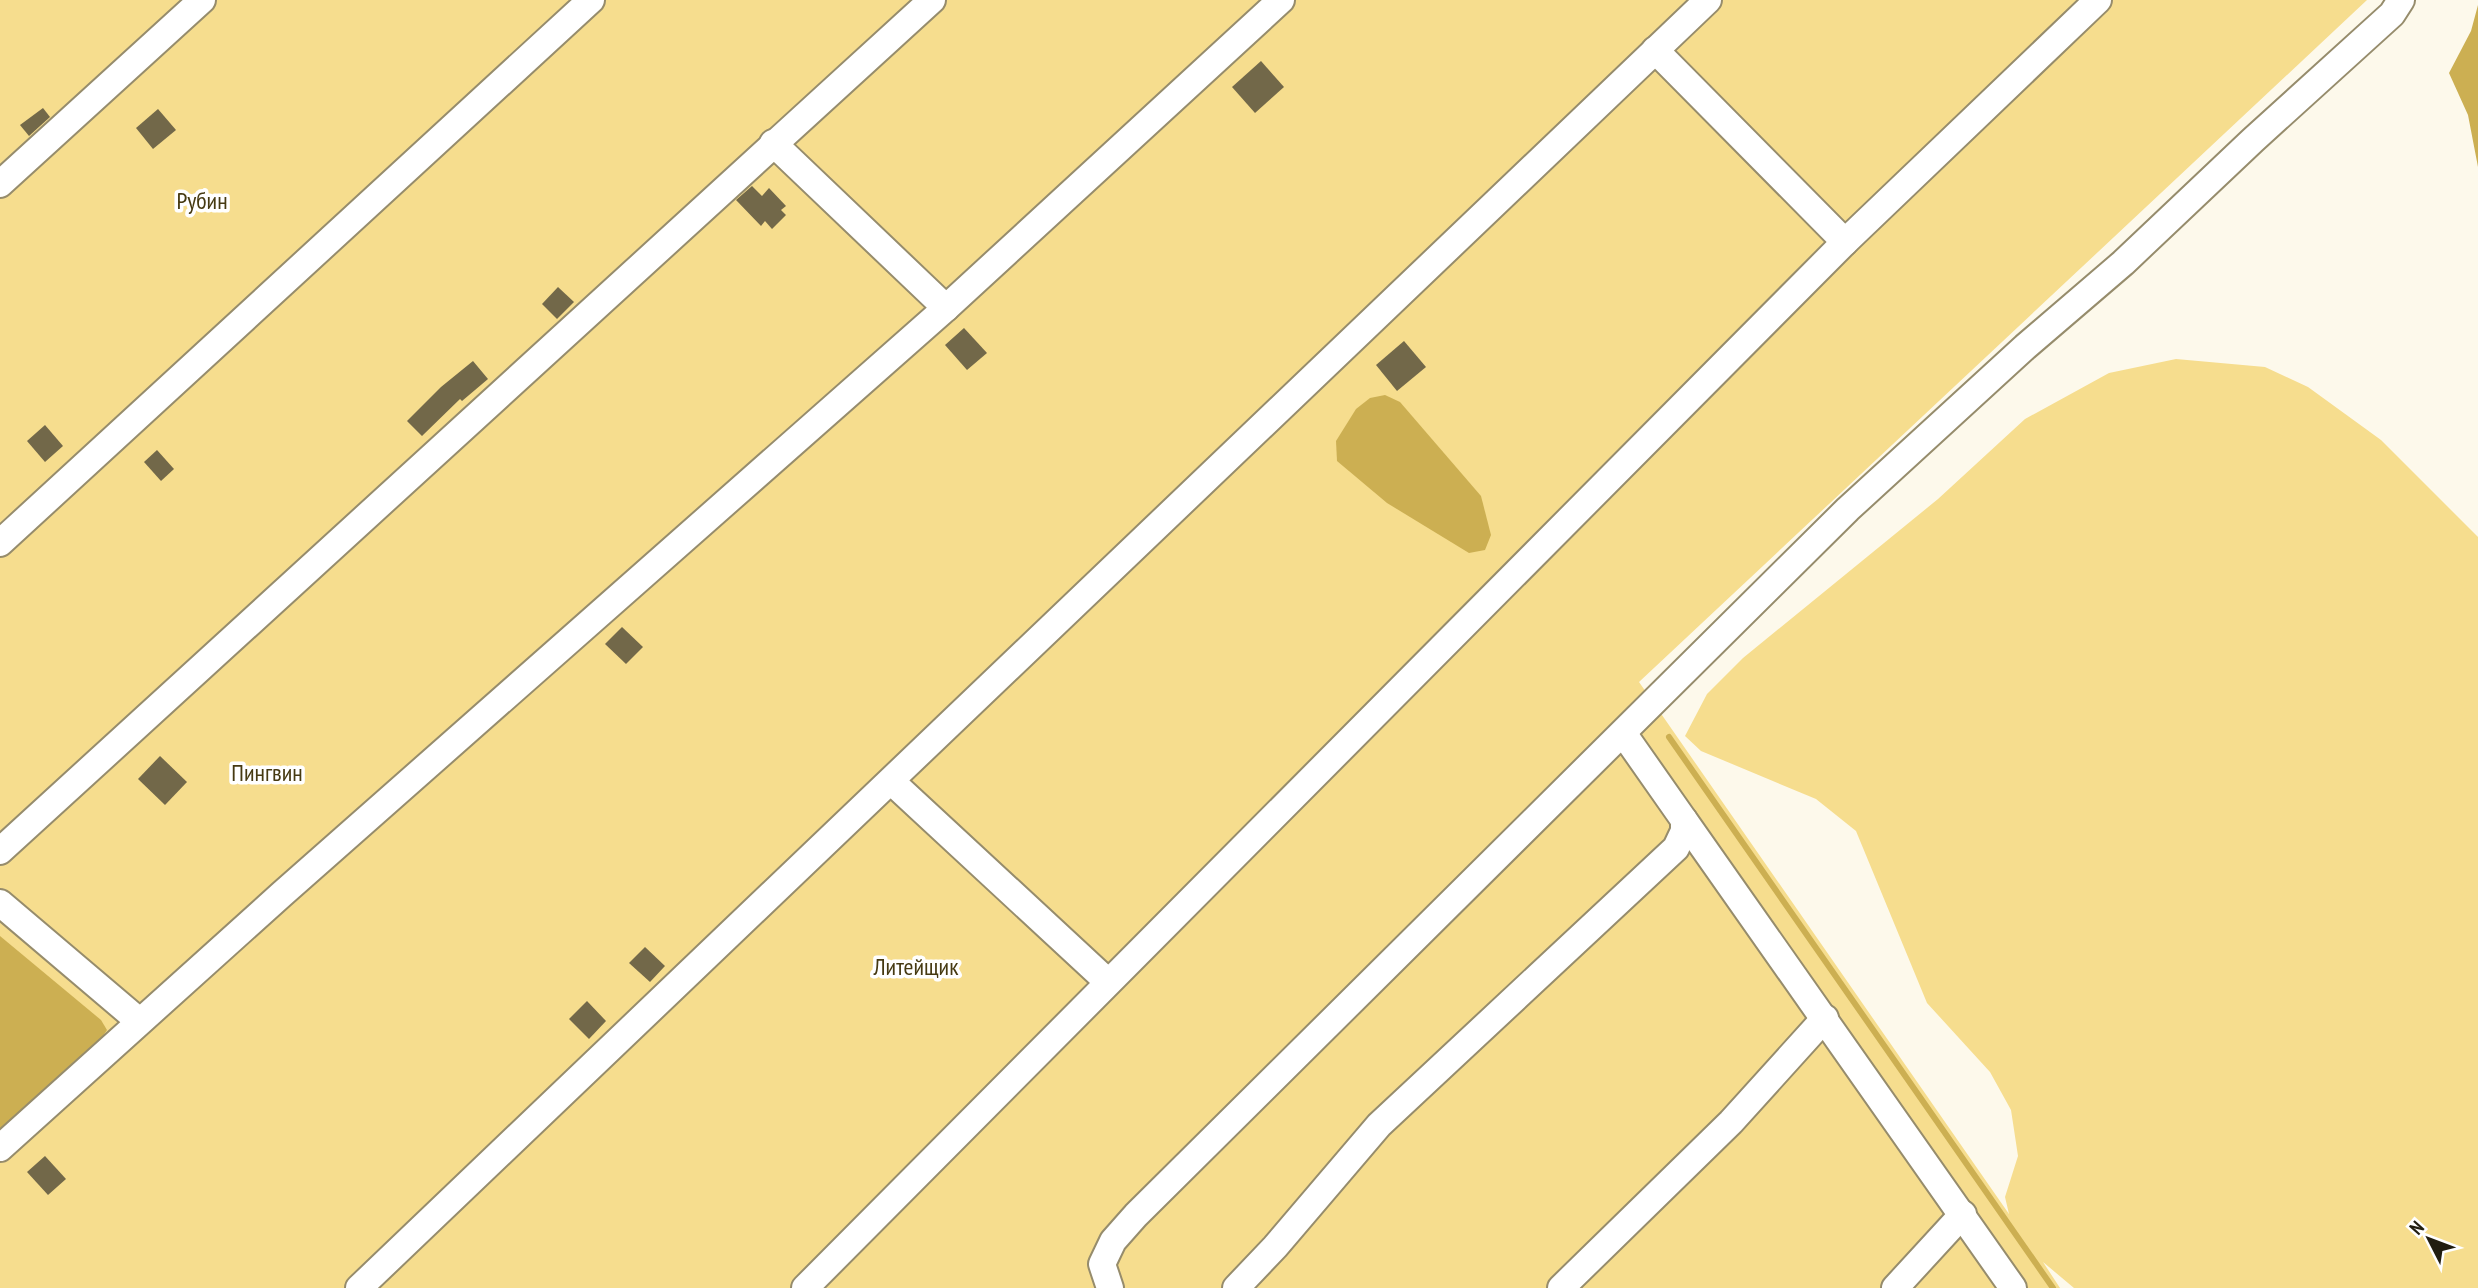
<svg xmlns="http://www.w3.org/2000/svg" width="2478" height="1288" viewBox="0 0 2478 1288" font-family="'PT Sans Narrow',sans-serif">
	<style>
		.green { fill: #f6dd8e }
		.water { fill: #ccaf52 }
		.lines { fill: none; stroke-linecap: round; stroke-linejoin: round }
		.stream { stroke: #ccaf52; stroke-width: 6 }
		.building { fill: #726849 }
		.minor-casing { stroke: #968c6c; stroke-width: 30 }
		.minor { stroke: #fff; stroke-width: 26 }
		.labels { text-anchor: middle; stroke-width: 7; stroke-linejoin: round; paint-order: stroke }
		.park-label { font-size: 24px; fill: #463a12; stroke: #fff }
	</style>
	<rect width="100%" height="100%" fill="#fdf9eb"/>
	<path class="green" d="M0,0H2367L1639,682L2009,1214L2005,1197L2018,1156L2011,1110L1990,1072L1927,1003L1856,831L1816,799L1701,751L1685,736L1707,694L1743,658L1938,499L2025,419L2109,373L2176,359L2265,367L2308,387L2381,440L2478,537V1288H2074L2043,1262L2060,1288H0Z"/>
	<g class="water">
		<path d="M2478,5V167L2468,115L2449,73L2471,31Z"/>
		<path d="M1385,395L1400,402L1481,496L1491,535L1485,550L1469,553L1387,503L1337,461L1336,441L1356,409L1370,398Z"/>
		<path d="M0,936L101,1020L107,1030L99,1042L0,1133Z"/>
	</g>
	<g class="lines">
		<path class="stream" d="M1669,737L2053,1288"/>
	</g>
	<g class="building">
		<path d="M1261,61L1284,87L1255,113L1232,87Z"/>
		<path d="M43,108L50,117L29,136L20,125Z"/>
		<path d="M158,109L176,130L153,149L136,128Z"/>
		<path d="M752,186L762,196L769,188L786,206L781,210L786,215L772,229L765,221L761,226L736,200Z"/>
		<path d="M558,287L574,302L557,319L542,304Z"/>
		<path d="M964,328L987,353L967,370L945,345Z"/>
		<path d="M1404,341L1426,367L1397,391L1376,365Z"/>
		<path d="M473,361L488,379L462,401L460,399L422,436L407,421L441,387Z"/>
		<path d="M45,425L63,446L45,462L27,441Z"/>
		<path d="M157,450L174,469L161,481L144,462Z"/>
		<path d="M622,627L643,647L626,664L605,644Z"/>
		<path d="M160,756L187,782L165,805L138,779Z"/>
		<path d="M645,947L665,966L650,982L629,963Z"/>
		<path d="M587,1001L606,1021L589,1039L569,1019Z"/>
		<path d="M45,1156L66,1179L48,1195L27,1172Z"/>
	</g>
	<g class="lines">
		<defs>
			<g id="minor">
				<path d="M1655,50L1845,242"/>
				<path d="M773,143L946,308"/>
				<path d="M0,184L202,0"/>
				<path d="M0,543L591,0"/>
				<path d="M892,782L1108,982"/>
				<path d="M1684,820L2013,1288"/>
				<path d="M0,851L932,0"/>
				<path d="M0,903L139,1021"/>
				<path d="M0,1148L282,894L946,308L1281,0"/>
				<path d="M359,1288L1708,0"/>
				<path d="M805,1288L1845,242L2098,0"/>
				<path d="M1110,1288L1102,1264L1113,1241L1136,1215L1848,509L2025,347L2123,263L2253,140L2392,14L2401,0"/>
				<path d="M1236,1288L1275,1247L1379,1125L1676,848L1684,831V820L1623,733"/>
				<path d="M1561,1288L1731,1122L1825,1018"/>
				<path d="M1895,1288L1963,1214"/>
			</g>
		</defs>
		<use href="#minor" class="minor-casing"/>
		<use href="#minor" class="minor"/>
	</g>
	<g class="labels">
		<g class="park-label">
			<text x="202" y="209">Рубин</text>
			<text x="267" y="781">Пингвин</text>
			<text x="916" y="975">Литейщик</text>
		</g>
	</g>
	<g transform="translate(2429 1239) rotate(312)" stroke="#ffffff" stroke-width="5" paint-order="stroke">
	<path d="M0-5L12 26L0 18L-12 26Z" fill="#211d10"/>
	<text y="-10" font-size="19" font-weight="bold" text-anchor="middle" fill="#211d10">N</text>
	</g>
</svg>
